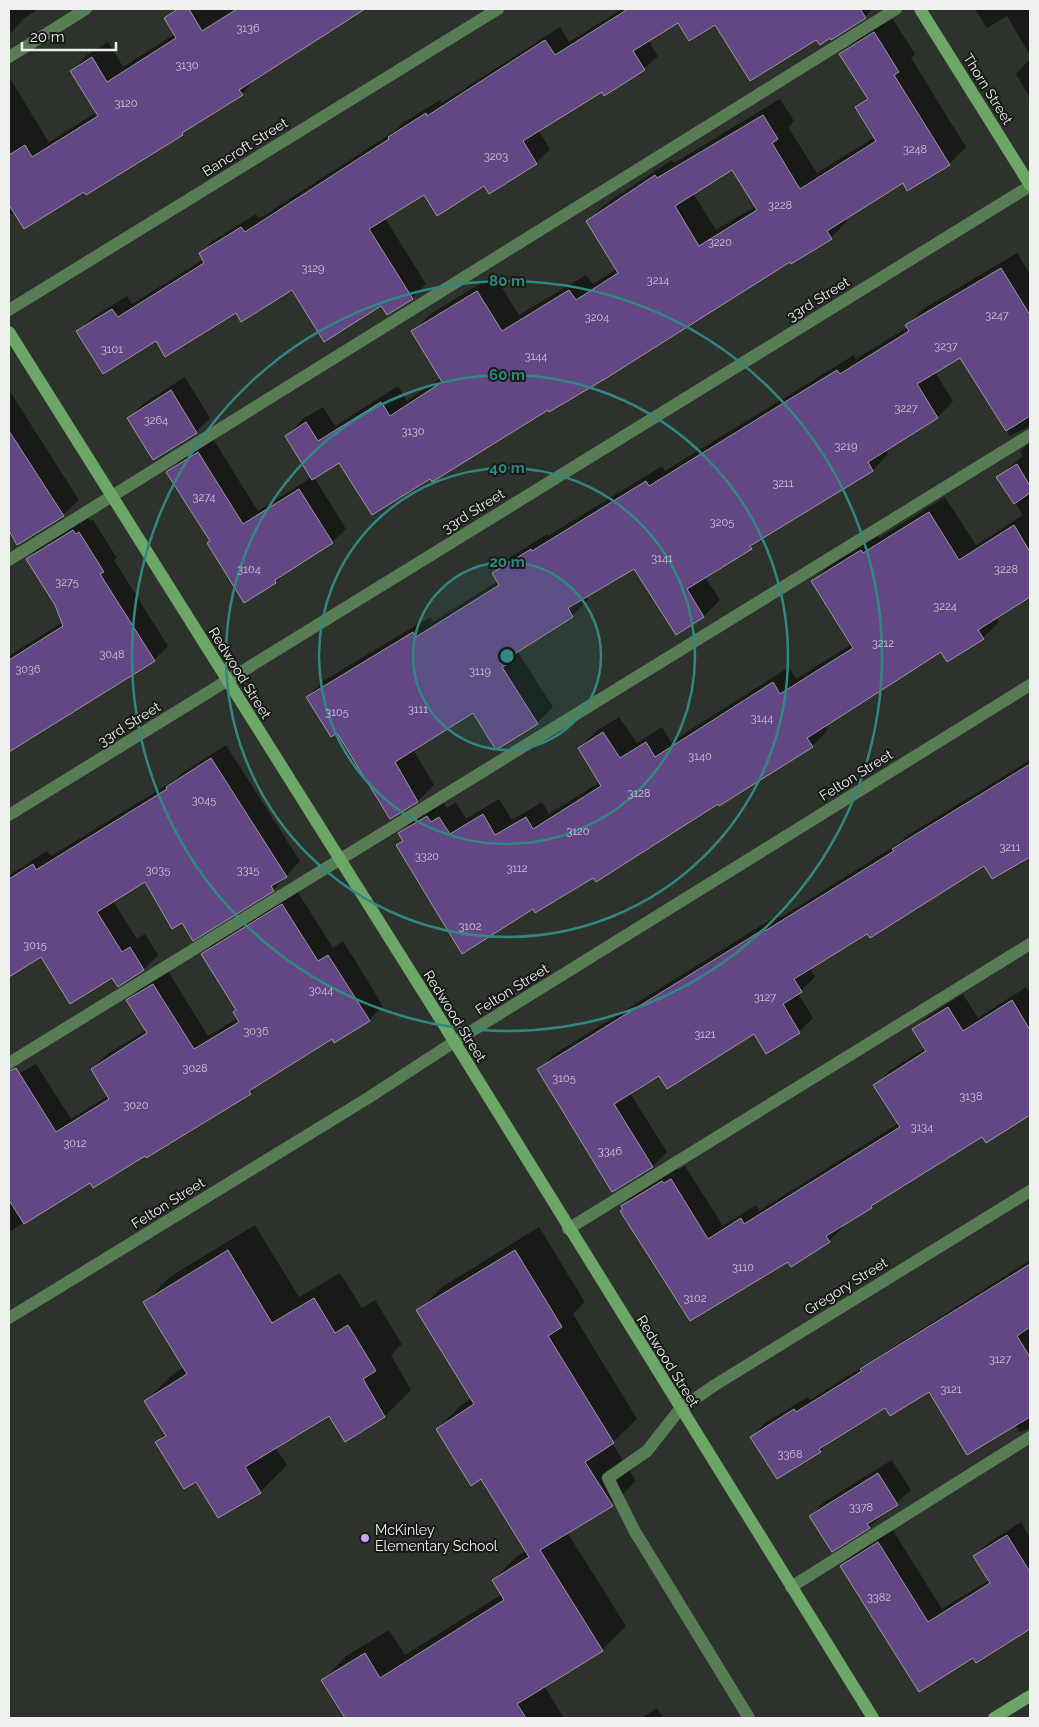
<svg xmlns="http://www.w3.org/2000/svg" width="1039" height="1727" viewBox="0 0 1039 1727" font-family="Raleway,sans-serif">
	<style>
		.shadow { fill: #0007; fill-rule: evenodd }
		.building { fill: #634785; stroke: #9b989f; fill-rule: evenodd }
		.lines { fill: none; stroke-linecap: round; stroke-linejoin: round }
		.lane { stroke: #587d55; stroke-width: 12 }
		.street { stroke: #587d55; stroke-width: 12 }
		.secondary { stroke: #6ca767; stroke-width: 12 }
		.ring { fill: none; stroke: #318881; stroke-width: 2.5 }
		.poi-dot { fill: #c6a6f0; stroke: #171917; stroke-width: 2 }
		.labels { text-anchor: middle; stroke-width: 4; stroke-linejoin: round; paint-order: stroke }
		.number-label { font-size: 11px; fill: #ccc6d4 }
		.street-label { font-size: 14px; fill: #eff1ee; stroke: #171917 }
		.poi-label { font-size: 14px; fill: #eff1ee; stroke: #171917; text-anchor: start }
		.centre { fill: #318881; stroke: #171917; stroke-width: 2.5 }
		.ring-label { font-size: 15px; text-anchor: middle; font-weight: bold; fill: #318881; stroke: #171917; stroke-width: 4; stroke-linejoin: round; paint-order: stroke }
	</style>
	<rect width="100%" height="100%" fill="#2e322d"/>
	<g class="shadow">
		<path d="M9,9H39L23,19L9,35Z"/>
		<path d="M175,9H362L257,77L242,94L191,126L182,134L84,190L9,215V77L49,142L97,112L72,71L87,55L108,42L123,67L175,34L165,18Z"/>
		<path d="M622,9H873L865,17L830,37L817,38L715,24L678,21L648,40L658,56L644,69L602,90L538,130L550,149L536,163L485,185L424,193L385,218L426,284L412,298L382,304L292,288L156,340L78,331L92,318L127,296L132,304L204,259L200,253L214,240L256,214L259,219L396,130L403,123L440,100L442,103L560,27L569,42Z"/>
		<path d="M975,9H1030V55L1007,16L987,28Z"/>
		<path d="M891,16L915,54L911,58L966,147L949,164L908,190L903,182L845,218L847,221L831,238L431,477L340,461L314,477L346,529L332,542L287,571L276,582L211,541L168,472L182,458L213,439L258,511L312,477L287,436L303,419L323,407L335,426L398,386L407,401L441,378L413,332L429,315L494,275L519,315L586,275L593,284L617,269L587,221L604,205L672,160L674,163L780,99L794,121L788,127L817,173L875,137L857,108L868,97L841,54L858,37ZM733,168L756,206L716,230L693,193Z"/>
		<path d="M1030,59V98L1016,74Z"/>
		<path d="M1017,253L1030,274V426L1010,436L960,356L935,372L953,401L938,417L886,450L888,454L873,470L761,537L751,548L705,577L720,600L704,616L676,633L635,567L586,596L588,600L572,616L518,652L553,707L537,723L473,712L413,749L434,785L418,801L390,818L338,731L307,697L323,681L430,617L433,622L498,581L493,574L509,558L547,534L548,536L662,466L665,471L854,355L856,359L908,327L907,325L923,309Z"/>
		<path d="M185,377L210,418L196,432L154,458L129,418L143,404Z"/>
		<path d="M9,390L79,500L63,515L14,541L9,533Z"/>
		<path d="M1030,442V596L996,617L999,622L983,638L941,651L825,725L828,730L812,746L719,804L718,802L594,876L534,908L397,845L403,839L400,833L416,817L443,801L447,808L456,802L466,819L499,799L512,820L542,802L549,814L600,782L579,748L595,732L619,717L637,743L662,727L671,742L789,667L796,679L852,644L812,582L828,566L877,535L879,538L945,497L976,545L1023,515L998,477L1023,456L1020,452Z"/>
		<path d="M87,517L90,521L93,520L117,558L114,560L168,646L154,660L9,751V656L61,623L57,606L28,559L41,545Z"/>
		<path d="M226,745L300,861L287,875L273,890L182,921L145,880L113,901L137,939L145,934L158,955L144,969L112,976L41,955L9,975V875L47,851L51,856L175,780L182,773Z"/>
		<path d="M1030,760V855L992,877L985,865L810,968L815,977L798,993L813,1018L799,1032L754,1033L659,1075L630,1093L667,1152L653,1166L613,1190L539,1070L553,1055L778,915L780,918L899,843L908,835Z"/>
		<path d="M297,891L333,948L343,941L383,1006L369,1020L332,1038L261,1082L250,1093L145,1154L90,1182L9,1232V1079L36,1064L71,1119L109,1095L92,1069L106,1055L146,1030L128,1001L142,986L168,971L208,1036L238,1018L237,1009L203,954L217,940Z"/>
		<path d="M1026,987L1030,993V1114L986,1141L983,1136L878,1200L842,1225L843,1227L829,1241L788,1260L691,1319L622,1206L637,1192L677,1167L678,1170L685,1166L723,1226L756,1205L759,1211L899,1123L875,1085L889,1071L925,1048L914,1030L928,1016L963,994L978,1018Z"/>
		<path d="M255,1225L299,1297L340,1273L362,1308L375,1300L402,1344L391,1355L411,1390L385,1416L345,1440L329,1414L275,1447L287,1465L260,1492L219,1517L197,1480L157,1442L165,1433L146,1401L172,1375L184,1367L145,1302L171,1276Z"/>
		<path d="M539,1227L585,1302L573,1314L637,1419L612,1443L636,1481L612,1505L567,1532L626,1626L602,1650L544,1686L564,1718H346L323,1680L346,1656L389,1630L405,1655L502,1594L493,1580L517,1556L526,1551L481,1478L437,1429L461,1405L472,1398L418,1311L442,1287Z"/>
		<path d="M1030,1260V1428L1020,1432L1015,1425L930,1390L885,1406L831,1440L820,1451L752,1437L765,1423L808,1397L810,1400Z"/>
		<path d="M892,1460L911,1490L869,1527L810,1516L824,1502Z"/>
		<path d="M1021,1522L1030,1538V1629L976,1661L973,1656L842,1566L855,1552L892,1529L942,1609L989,1580L974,1556L988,1543Z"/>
		<path d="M657,1708L663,1718H641Z"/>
	</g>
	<g class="building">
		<path d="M178,9H189L202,31L237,9H365L239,90L243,95L182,133L183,135L86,195L84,192L24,229L9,205V155L25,145L32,157L98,116L70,71L92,57L107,82L176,38L164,18Z"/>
		<path d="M628,9H860L866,18L831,40L830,38L820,45L816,40L750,81L715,25L689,41L678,23L633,51L645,70L604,96L602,92L523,141L537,164L489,194L484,186L437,216L424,195L369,229L413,299L387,315L381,306L324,342L292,290L241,322L236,313L165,357L156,341L103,374L76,331L112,309L118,317L204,263L199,253L241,227L245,232L389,139L388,137L426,113L427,116L545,40L555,55Z"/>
		<path d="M874,32L899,72L894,75L950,165L907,191L903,183L827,231L832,239L791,264L790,262L608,377L549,412L548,410L432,482L430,479L372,515L339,463L312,480L285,436L306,422L318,441L381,402L390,416L442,382L411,331L477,291L502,331L569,290L576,300L618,273L586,221L655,175L657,178L763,115L778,139L772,143L800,189L876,141L855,107L868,99L839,54ZM732,170L757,210L699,246L675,206Z"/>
		<path d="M1001,268L1030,315V416L1006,431L960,358L917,384L938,418L868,462L873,471L750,546L752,549L687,589L704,617L676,635L634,569L568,608L573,617L508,658L511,662L502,667L538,724L496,750L473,713L395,762L418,802L390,819L337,733L331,737L306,697L413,632L416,637L499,585L492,573L531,549L532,551L646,481L649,486L837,370L840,374L909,331L905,325Z"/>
		<path d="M171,390L197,433L153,460L127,418Z"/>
		<path d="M9,431L64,516L17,545L9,531Z"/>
		<path d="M198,452L243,524L299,489L333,543L275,580L276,583L244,603L207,543L210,541L166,472Z"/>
		<path d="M1017,464L1030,486V493L1014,504L996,477Z"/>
		<path d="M929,512L959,560L1014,525L1030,552V597L978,630L984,639L947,662L941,652L807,738L813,747L719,806L718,804L596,882L593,878L535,913L533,909L462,954L396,845L403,841L398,833L427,816L431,822L439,817L450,834L483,814L495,835L526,817L533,829L601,786L578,748L603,732L620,758L646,742L655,757L773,682L780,694L853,648L811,581L861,550L863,553Z"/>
		<path d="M73,530L76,534L79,532L104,572L100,574L155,661L9,752V660L63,626L55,605L26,559Z"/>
		<path d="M211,758L287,877L271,886L274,891L193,941L182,923L172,929L145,882L97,912L122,952L130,947L144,970L118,987L112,978L70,1004L41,957L9,977V879L33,864L36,870L167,789L166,787Z"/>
		<path d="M1030,764V857L992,879L984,866L870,938L867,934L794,979L802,992L783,1004L800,1033L766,1054L754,1034L667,1089L659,1076L614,1104L653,1167L612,1192L537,1069L764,929L765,931L894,851L892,849Z"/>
		<path d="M282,904L318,961L328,955L370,1021L334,1043L332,1039L249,1091L251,1094L146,1158L145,1156L93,1188L90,1183L24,1224L9,1200V1071L16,1068L56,1132L109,1099L91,1069L147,1033L126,1000L153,984L194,1049L239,1022L233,1012L236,1010L201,954Z"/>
		<path d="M1012,1000L1030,1030V1115L986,1143L982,1137L871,1206L872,1208L826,1236L830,1242L791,1267L788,1262L690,1321L620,1211L623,1209L621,1206L662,1181L664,1183L671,1179L708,1239L741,1218L744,1224L900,1127L873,1085L926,1051L912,1029L948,1007L963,1031Z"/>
		<path d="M228,1250L272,1323L314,1298L335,1333L348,1325L376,1371L363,1379L385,1417L345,1442L329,1416L245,1467L261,1493L218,1518L196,1482L184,1489L155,1442L166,1436L144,1401L187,1374L143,1302Z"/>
		<path d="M515,1250L562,1327L548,1336L614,1443L585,1462L613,1506L540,1550L603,1651L517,1704L526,1718H345L321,1680L365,1653L380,1678L504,1600L492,1580L529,1557L481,1479L471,1486L436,1429L474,1404L416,1310Z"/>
		<path d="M1030,1264V1327L1017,1336L1030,1357V1417L967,1455L929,1392L890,1416L885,1408L819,1449L821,1452L777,1479L750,1437L794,1409L796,1412L862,1371L860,1369Z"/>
		<path d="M878,1473L898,1505L867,1524L870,1528L832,1552L809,1516Z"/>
		<path d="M1007,1535L1030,1572V1629L976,1663L973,1658L919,1692L840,1566L878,1542L928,1622L990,1583L973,1556Z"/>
	</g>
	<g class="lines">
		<g class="lane">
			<path d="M9,57L86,9"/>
			<path d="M9,560L896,9"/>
			<path d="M9,1063L1030,435"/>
			<path d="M568,1229L1030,944"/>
			<path d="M680,1409L647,1451L608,1478L634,1530L749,1718"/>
			<path d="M791,1587L1030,1437"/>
		</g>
		<g class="street">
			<path d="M9,310L498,9"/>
			<path d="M9,815L1030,186"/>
			<path d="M9,1318L368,1098L454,1042L1030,685"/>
			<path d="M680,1409L715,1385L1030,1191"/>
		</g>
		<g class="secondary">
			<path d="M920,9L1030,185"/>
			<path d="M9,332L439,1017L873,1718"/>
			<path d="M994,1718L1030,1696"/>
		</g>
	</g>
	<circle cx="507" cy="656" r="94" fill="#318881" fill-opacity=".12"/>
	<g class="ring">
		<circle cx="507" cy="656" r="94"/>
		<circle cx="507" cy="656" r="188"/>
		<circle cx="507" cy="656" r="281"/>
		<circle cx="507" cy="656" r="375"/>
	</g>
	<circle class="poi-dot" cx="365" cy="1538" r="5"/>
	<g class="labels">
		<g class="number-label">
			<text x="248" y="32">3136</text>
			<text x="187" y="69">3130</text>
			<text x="126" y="107">3120</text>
			<text x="915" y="153">3248</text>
			<text x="496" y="160">3203</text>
			<text x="780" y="209">3228</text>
			<text x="720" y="246">3220</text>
			<text x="313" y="272">3129</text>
			<text x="658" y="284">3214</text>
			<text x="997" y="319">3247</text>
			<text x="597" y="321">3204</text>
			<text x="946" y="350">3237</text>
			<text x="112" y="353">3101</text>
			<text x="536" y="360">3144</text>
			<text x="906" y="412">3227</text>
			<text x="156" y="424">3264</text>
			<text x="413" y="435">3130</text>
			<text x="846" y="450">3219</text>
			<text x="783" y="487">3211</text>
			<text x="204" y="501">3274</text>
			<text x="722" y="526">3205</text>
			<text x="662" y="562">3141</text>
			<text x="249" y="573">3104</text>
			<text x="1006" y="573">3228</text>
			<text x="67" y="586">3275</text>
			<text x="945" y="610">3224</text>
			<text x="883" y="647">3212</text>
			<text x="112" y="658">3048</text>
			<text x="28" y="673">3036</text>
			<text x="480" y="675">3119</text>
			<text x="418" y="713">3111</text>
			<text x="337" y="716">3105</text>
			<text x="762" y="722">3144</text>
			<text x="700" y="760">3140</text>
			<text x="639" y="797">3128</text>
			<text x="204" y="804">3045</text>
			<text x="578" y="835">3120</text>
			<text x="1010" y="851">3211</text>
			<text x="427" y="860">3320</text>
			<text x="517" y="872">3112</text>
			<text x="158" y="874">3035</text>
			<text x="248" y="874">3315</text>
			<text x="470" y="930">3102</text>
			<text x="35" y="949">3015</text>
			<text x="321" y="994">3044</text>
			<text x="765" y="1001">3127</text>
			<text x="256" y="1035">3036</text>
			<text x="705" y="1038">3121</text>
			<text x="195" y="1072">3028</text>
			<text x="564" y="1082">3105</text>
			<text x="971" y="1100">3138</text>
			<text x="136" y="1109">3020</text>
			<text x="922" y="1131">3134</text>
			<text x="75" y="1147">3012</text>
			<text x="610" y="1155">3346</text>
			<text x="743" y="1271">3110</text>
			<text x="695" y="1302">3102</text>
			<text x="1000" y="1363">3127</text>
			<text x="951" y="1393">3121</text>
			<text x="790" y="1458">3368</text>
			<text x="861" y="1511">3378</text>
			<text x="879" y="1601">3382</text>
		</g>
		<g class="street-label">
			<text transform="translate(988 89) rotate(58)" y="5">Thorn Street</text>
			<text transform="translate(245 147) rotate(-32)" y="5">Bancroft Street</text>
			<text transform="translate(818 299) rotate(-32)" y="5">33rd Street</text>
			<text transform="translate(473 511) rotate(-32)" y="5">33rd Street</text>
			<text transform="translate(240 673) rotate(58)" y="5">Redwood Street</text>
			<text transform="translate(129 724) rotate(-32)" y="5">33rd Street</text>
			<text transform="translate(856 775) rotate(-32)" y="5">Felton Street</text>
			<text transform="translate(512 989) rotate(-32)" y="5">Felton Street</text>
			<text transform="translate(455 1016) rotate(58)" y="5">Redwood Street</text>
			<text transform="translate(168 1203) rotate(-32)" y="5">Felton Street</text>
			<text transform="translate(846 1286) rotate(-32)" y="5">Gregory Street</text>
			<text transform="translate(668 1361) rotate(58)" y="5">Redwood Street</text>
		</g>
		<g class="poi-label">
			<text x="375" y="1535">McKinley<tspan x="375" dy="16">Elementary School</tspan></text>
		</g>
	</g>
	<circle cx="507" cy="656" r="8" class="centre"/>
	<g class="ring-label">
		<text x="507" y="286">80 m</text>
		<text x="507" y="380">60 m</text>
		<text x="507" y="473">40 m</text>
		<text x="507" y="567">20 m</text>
	</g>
	<rect width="1039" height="1727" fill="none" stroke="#eff1ee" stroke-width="20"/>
	<path d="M22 42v8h94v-8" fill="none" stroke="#eff1ee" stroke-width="2.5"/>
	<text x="30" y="42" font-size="15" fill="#eff1ee" stroke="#171917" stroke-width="4" paint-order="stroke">20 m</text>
</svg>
